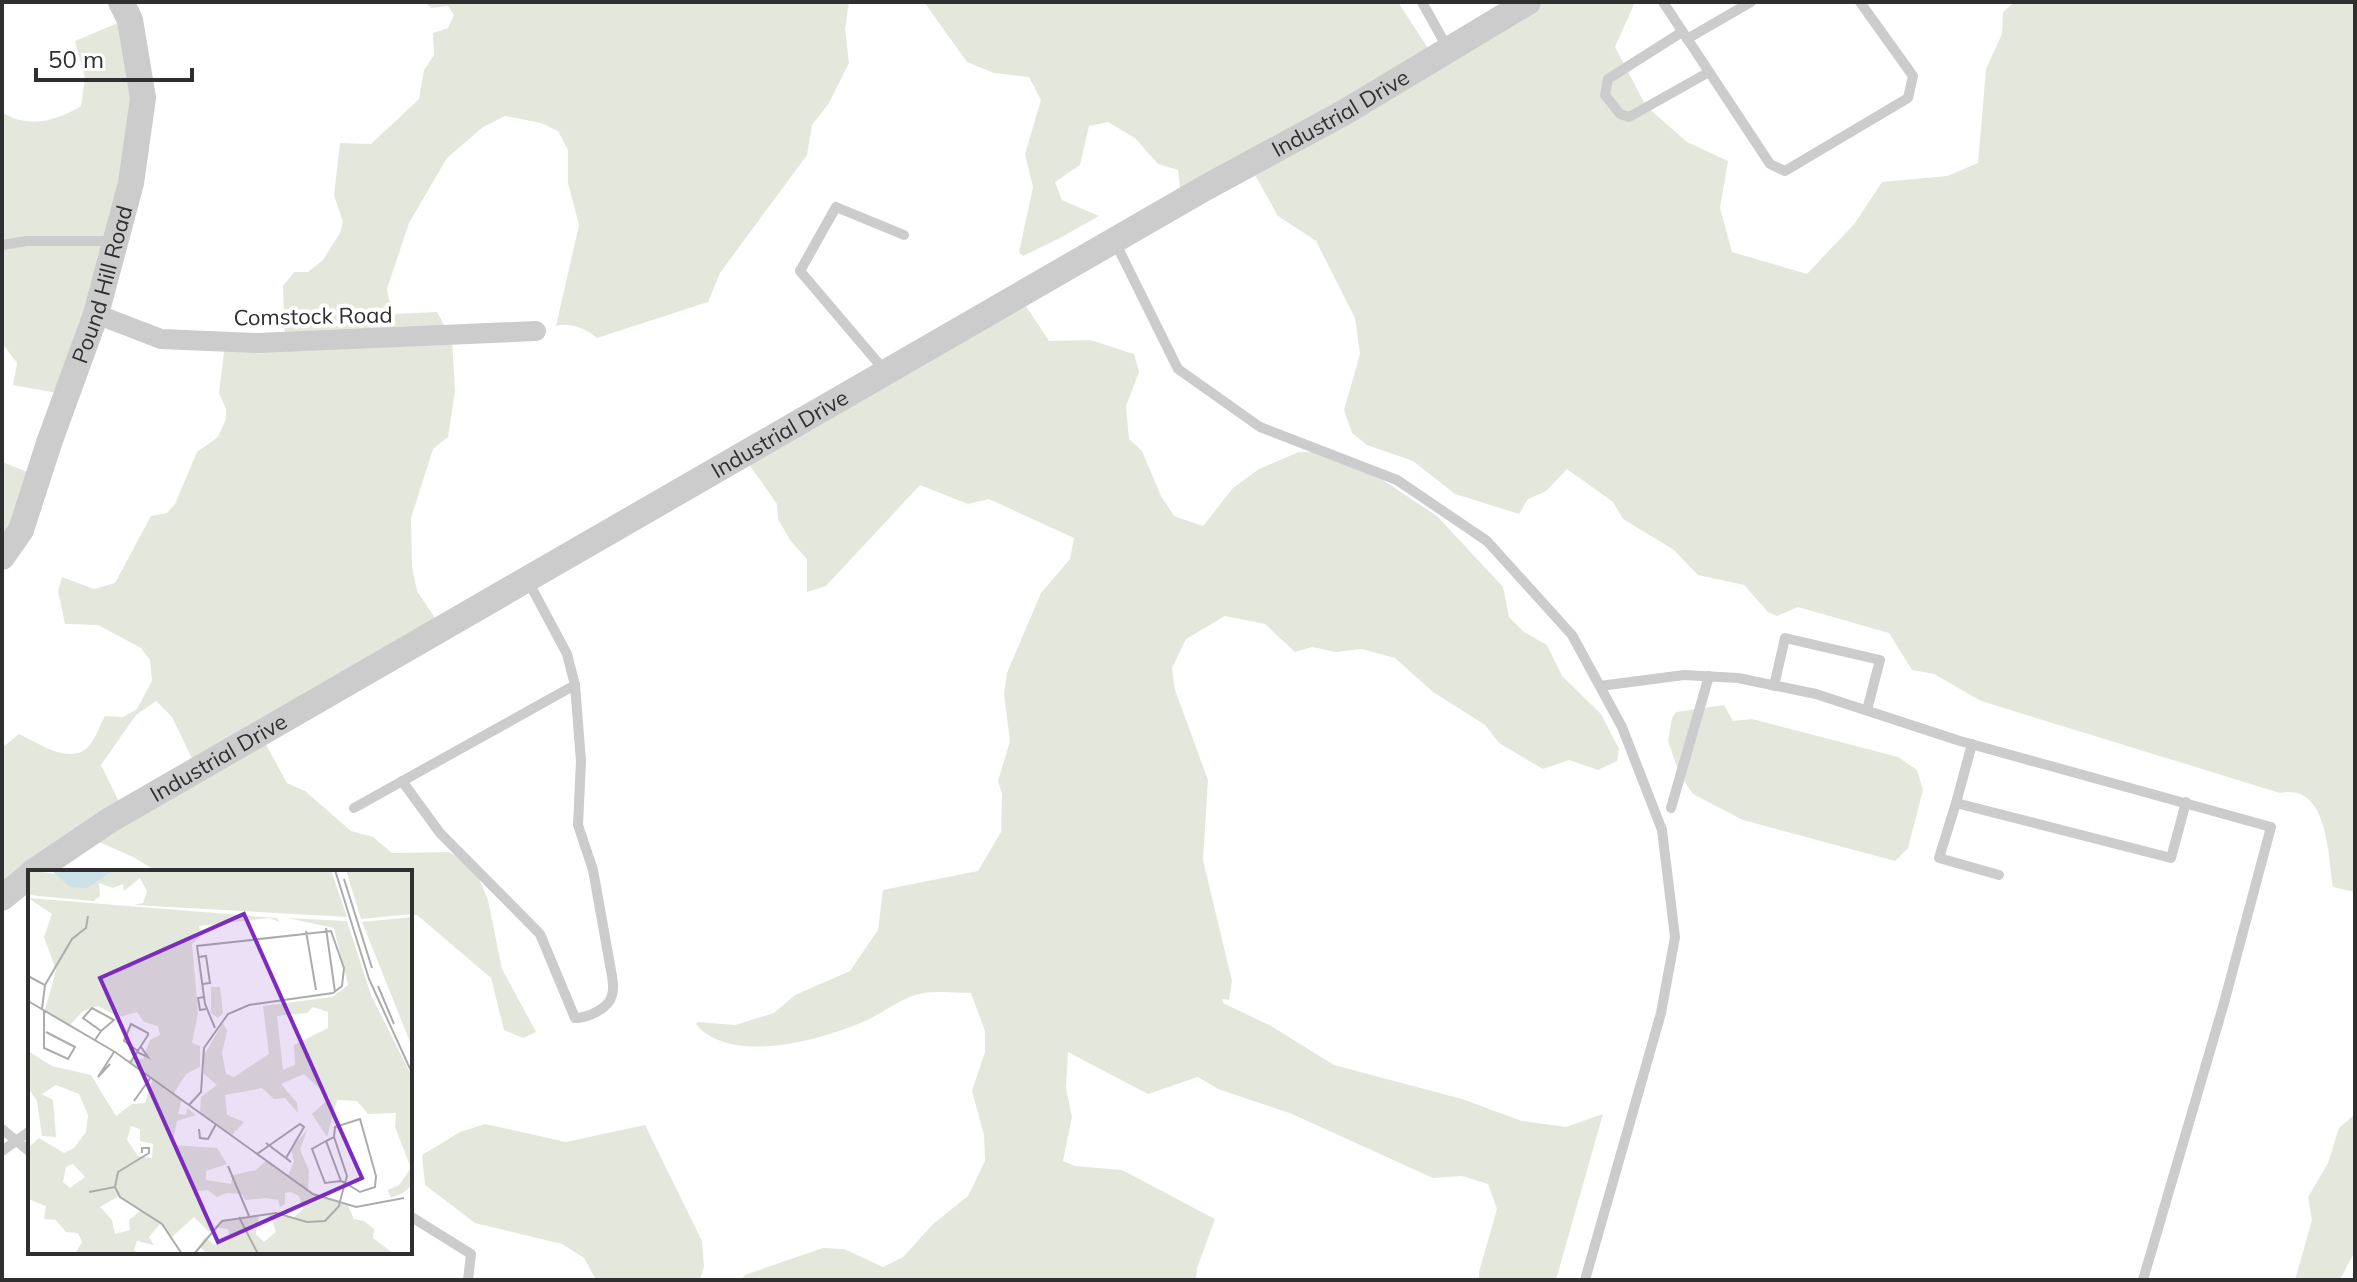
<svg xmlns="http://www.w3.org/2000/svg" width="2357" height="1282" viewBox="0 0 2357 1282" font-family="Mulish,sans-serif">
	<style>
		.green { fill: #e4e8dc; fill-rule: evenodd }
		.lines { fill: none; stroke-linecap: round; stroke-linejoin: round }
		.service { stroke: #ccc; stroke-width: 10 }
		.minor { stroke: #ccc; stroke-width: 20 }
		.tertiary { stroke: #ccc; stroke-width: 26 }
		.labels { text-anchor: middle; stroke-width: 8; stroke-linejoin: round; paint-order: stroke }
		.street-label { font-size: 22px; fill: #2f2f2f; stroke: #fff }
		.inset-road { fill: none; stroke: #acacac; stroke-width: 2 }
		.view { fill: #7b2cbf; fill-opacity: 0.15; stroke: #7b2cbf; stroke-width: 4 }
		.inset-edge { fill: none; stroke: #2f2f2f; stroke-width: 4 }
	</style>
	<rect width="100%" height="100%" fill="#fff"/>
	<g class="green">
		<path d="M425,2H849L845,29L849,63L829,103L812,125L807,155L720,273L708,302L597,338C586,329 570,322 556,326L579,225L568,183V150L558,131L541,123L505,116L483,127L447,158L409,223L387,289L392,314L437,312L452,339L455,391L448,437L433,449L411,518L412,567L417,591L441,627L260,734L287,783L305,791L351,831L373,837L392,853L449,852L474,867L488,900L502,969L536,1032L523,1038L504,1030L491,978L417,915H410V872H158L133,857L88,837L2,901V748L19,734C39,743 71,767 90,745C96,737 100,725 105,716L123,717L137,709L152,681L150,660L141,648L98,625L65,624L58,591L62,577L94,589L115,583L151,516L167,513L175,504L197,452L218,437L226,419V409L219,393L225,343L285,342L283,286L294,272H308L323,260L340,233L343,222L334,195L340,143L371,144L419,99L424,70L434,55L433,33L448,28L454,15L448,6L431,8ZM156,701L172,717L197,769L123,810L101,765L136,715Z"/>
		<path d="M924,2H1398L1433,56L1533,2H1635L1615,47L1646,106L1687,142L1728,161L1720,208L1732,252L1807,274L1855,223L1882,182L1947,176L1978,163L1986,69L2002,34L2003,12L2015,2H2355V892L2333,887C2328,855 2328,782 2280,793L1981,701L1934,674L1912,670L1889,633L1798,607L1777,616L1768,612L1744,585L1698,575L1674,550L1623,519L1613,502L1567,469L1546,491L1528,499L1519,514L1455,494L1413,461L1367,445L1352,433L1344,410L1360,354L1355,318L1316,241L1278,216L1251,168L1182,204L1178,170L1158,164L1135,138L1108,122L1089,126L1080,165L1055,182L1062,200L1099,216L1060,238L1023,256L1019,252L1033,187L1025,154L1041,100L1029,77L994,73L967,62Z"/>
		<path d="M127,19L146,99L68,395L13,385L17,363L2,343V112C26,129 57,121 81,106L85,78L75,41Z"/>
		<path d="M1024,303L1049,341L1090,340L1134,354L1139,372L1126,406L1129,439L1142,451L1161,496L1174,516L1203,526L1233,488L1259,469L1299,452H1323L1366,469L1437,516L1503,587L1509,617L1524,632L1547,645L1562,676L1601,714L1619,749L1617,761L1598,770L1569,760L1543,769L1499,743L1485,725L1433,692L1395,658L1362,649L1336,652L1312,647L1295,652L1265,624L1225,616L1186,639L1172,668L1175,690L1208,780L1203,860L1232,981L1229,1000L1222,999L1223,1003L1271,1026L1334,1065L1462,1099L1522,1121L1566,1127L1603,1114L1556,1280H1479V1272L1497,1209L1488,1184L1462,1176L1433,1178L1292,1114L1218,1089L1198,1077L1148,1094L1068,1052L1066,1088L1072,1117L1063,1161L1075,1166L1122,1170L1215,1219L1197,1268L1196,1280H741L745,1275L823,1248L844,1249L883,1267L903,1257L933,1224L968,1196L985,1161L984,1135L972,1091L985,1052V1031L971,993C954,993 932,990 915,995C898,1000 882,1014 865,1021C822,1040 730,1066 696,1024L698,1022L735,1025L774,1013L795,995L850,971L878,930L883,890L978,871L1001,832L1002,794L998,781L1010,741L1004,694L1007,673L1041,593L1070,559L1074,538L989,499L968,504L920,485L826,586L807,592V559L790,540L778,519L777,504L746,460Z"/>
		<path d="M2,462L35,475L2,542Z"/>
		<path d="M1724,705L1733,721L1752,719L1898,757L1917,770L1923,790L1908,848L1895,861L1743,820L1693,794L1679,773L1668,741L1672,718L1676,712Z"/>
		<path d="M2355,1114V1251L2340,1280H2295L2312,1220L2308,1197L2328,1163L2339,1128Z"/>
		<path d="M485,1124L566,1142L645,1125L702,1241L704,1266L700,1280H596L584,1258L562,1244L475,1223L425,1185L422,1155L460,1132Z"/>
	</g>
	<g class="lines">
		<g class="service">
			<path d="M1422,2L1448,49"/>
			<path d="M1663,2L1770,164L1785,171L1908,98L1913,76L1860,2"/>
			<path d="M1682,32L1608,79L1605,95L1620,114L1629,117L1709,72"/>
			<path d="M1687,39L1751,2"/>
			<path d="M1115,242L1178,369L1260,427L1397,480L1487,541L1572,635L1622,727L1662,830L1675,937L1661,1013L1585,1280"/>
			<path d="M2,245L27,241H114"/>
			<path d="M885,371L800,271L836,207L904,235"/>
			<path d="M1600,686L1684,675L1738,678L1816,694L1960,741L2271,827L2224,1003L2143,1280"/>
			<path d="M1774,686L1785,638L1880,660L1867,710"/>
			<path d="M1972,744L1956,803L2171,858L2186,802"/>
			<path d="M402,781L440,833L540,934L575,1018C587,1018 609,1009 612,995C614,989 613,982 612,976L593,870L578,825L581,761L575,685L567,654L528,581"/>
			<path d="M1956,803L1939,858L1999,875"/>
			<path d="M354,808L575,685"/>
			<path d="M1671,808L1709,676"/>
			<path d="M2,1129L30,1152"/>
			<path d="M2,1151L30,1131"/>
			<path d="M410,1216L471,1254L468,1280"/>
		</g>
		<path class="minor" d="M96,314L161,339L258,343L536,331"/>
		<g class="tertiary">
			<path id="s1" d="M2,557L21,530L49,443L96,314L131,183L143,98L130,20L121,2"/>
			<path id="s2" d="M33,872L110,820L1205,188L1345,112L1528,2"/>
			<path d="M2,898L30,875"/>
		</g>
	</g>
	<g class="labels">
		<g class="street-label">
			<text dy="8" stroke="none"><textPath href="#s2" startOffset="1512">Industrial Drive</textPath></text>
			<text dy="8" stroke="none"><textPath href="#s1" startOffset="292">Pound Hill Road</textPath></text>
			<text transform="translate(313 316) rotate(-1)" y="8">Comstock Road</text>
			<text dy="8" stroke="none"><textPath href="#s2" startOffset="866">Industrial Drive</textPath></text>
			<text dy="8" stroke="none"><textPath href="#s2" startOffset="218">Industrial Drive</textPath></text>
		</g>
	</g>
	<g transform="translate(28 870)">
		<rect width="384" height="384" fill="#fff"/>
		<path d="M0,0L69,10L86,0H303L319,47L106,35L115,33L119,21L112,8L96,21L95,14L85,18L71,13L72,26L66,31L10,26L0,24ZM318,0H384V44L333,49ZM0,28L249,48L252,52L241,48L171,56L173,66L164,74L170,143L164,173L172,176V197L158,204L146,223L154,229L150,244L158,245L159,238L168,245L149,251L144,275L189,278L199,294L178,301V310L203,314L205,305L228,300L238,291L260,306L266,291L263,279L279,260L272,280L281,300L280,321L320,336L326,349L336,351L346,359L345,368L366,384H179L171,376L177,367L187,375L202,368L200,359L186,357L194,351L231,345L228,364L236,372L248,362L242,345L265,348L275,339L271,326L263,322L257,323V334L252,337L250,330L238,328L217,330L214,324L199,323L189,327L180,320L169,321L168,327L185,357L181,362L166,347L144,367L132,354L121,367L126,375L109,371L106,380L112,384H47L54,372L50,363L38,362L28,350L16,349L18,336L0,329V278L11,268L36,283L46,278L58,262L60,245L51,224L28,215L14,224L25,230L28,267L14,266L9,231L1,219L0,181L24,196L63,205L88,246L104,234L117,233L125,208L98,190L115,189L122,170L132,165L130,156L116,152L109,142L91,147L70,136L55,141L42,155L17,140L28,100L16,67L24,44ZM103,256L112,259V271L125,274L124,288L110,286L99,270ZM45,294L57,307L42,318L35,312L38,297ZM91,326L113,340L101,350L102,360L87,364L84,350L72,337ZM384,47V177L334,52ZM259,48L319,51L343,125L384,207V315L375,323L363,328L360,320L371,315L383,298L367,257L368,243L340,244L329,231L309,230L299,267L284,244L302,228L276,204L253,214L269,233L270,243L257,228L246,229L234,218L197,225L199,245L216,252L204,265L172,243L173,227L189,215L176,204V185L195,153L199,161L194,183L198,204L206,207L241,184L235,136L304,127L320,115L306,58ZM285,137L300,142V158L266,175L267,195L255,200L249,146L279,143ZM183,117H192L195,143L190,148L183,143Z" fill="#e4e8dc" fill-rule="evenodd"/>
		<path d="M23,0H86L59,18L42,17Z" fill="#cde1e8"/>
		<path class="inset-road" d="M307,0L341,109L384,203M316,9L344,98M298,58L307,122M278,61L288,120M171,87L178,86L182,113L175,114M0,106L17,115L14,139M17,115L44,69L58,58L60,46M350,116L366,154M176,127L170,128L172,140L178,139M0,131L87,182L285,324L328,337L376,328M16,141V178L40,189L47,177L18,162M67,170L73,161L55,148L64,138L86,150L73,161M109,182L120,187L113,177M102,193L120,165V163L103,154L96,171L110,181M82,194L70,207L86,182M106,231L123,207M161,235L173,222L176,178L200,144L221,135L305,123L314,116L316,98L303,61L169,76L177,134L187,158M171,259L172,268L180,269L188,254M306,267L307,257L332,249L348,306L347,317L332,322L317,313L313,311L298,271L306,267L319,306L317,313L311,335M298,271L284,279L297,313L313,311M238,273L263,292M114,283V278H121V283L90,302L87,317L92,327L134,354L154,384M229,284L272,254L276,257L258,288M200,296L221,346M61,322L87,317M211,347L230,384M166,384L194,351L248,343L279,352L297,351L312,335"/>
		<path class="view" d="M216,44L334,308L190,372L72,108Z"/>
		<rect width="384" height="384" class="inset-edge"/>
	</g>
	<rect width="2357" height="1282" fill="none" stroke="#2f2f2f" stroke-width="8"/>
	<path d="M36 68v12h156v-12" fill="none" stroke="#2f2f2f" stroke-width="4"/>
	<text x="48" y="68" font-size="24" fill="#2f2f2f" stroke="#ffffff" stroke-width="6" paint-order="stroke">50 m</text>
</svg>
